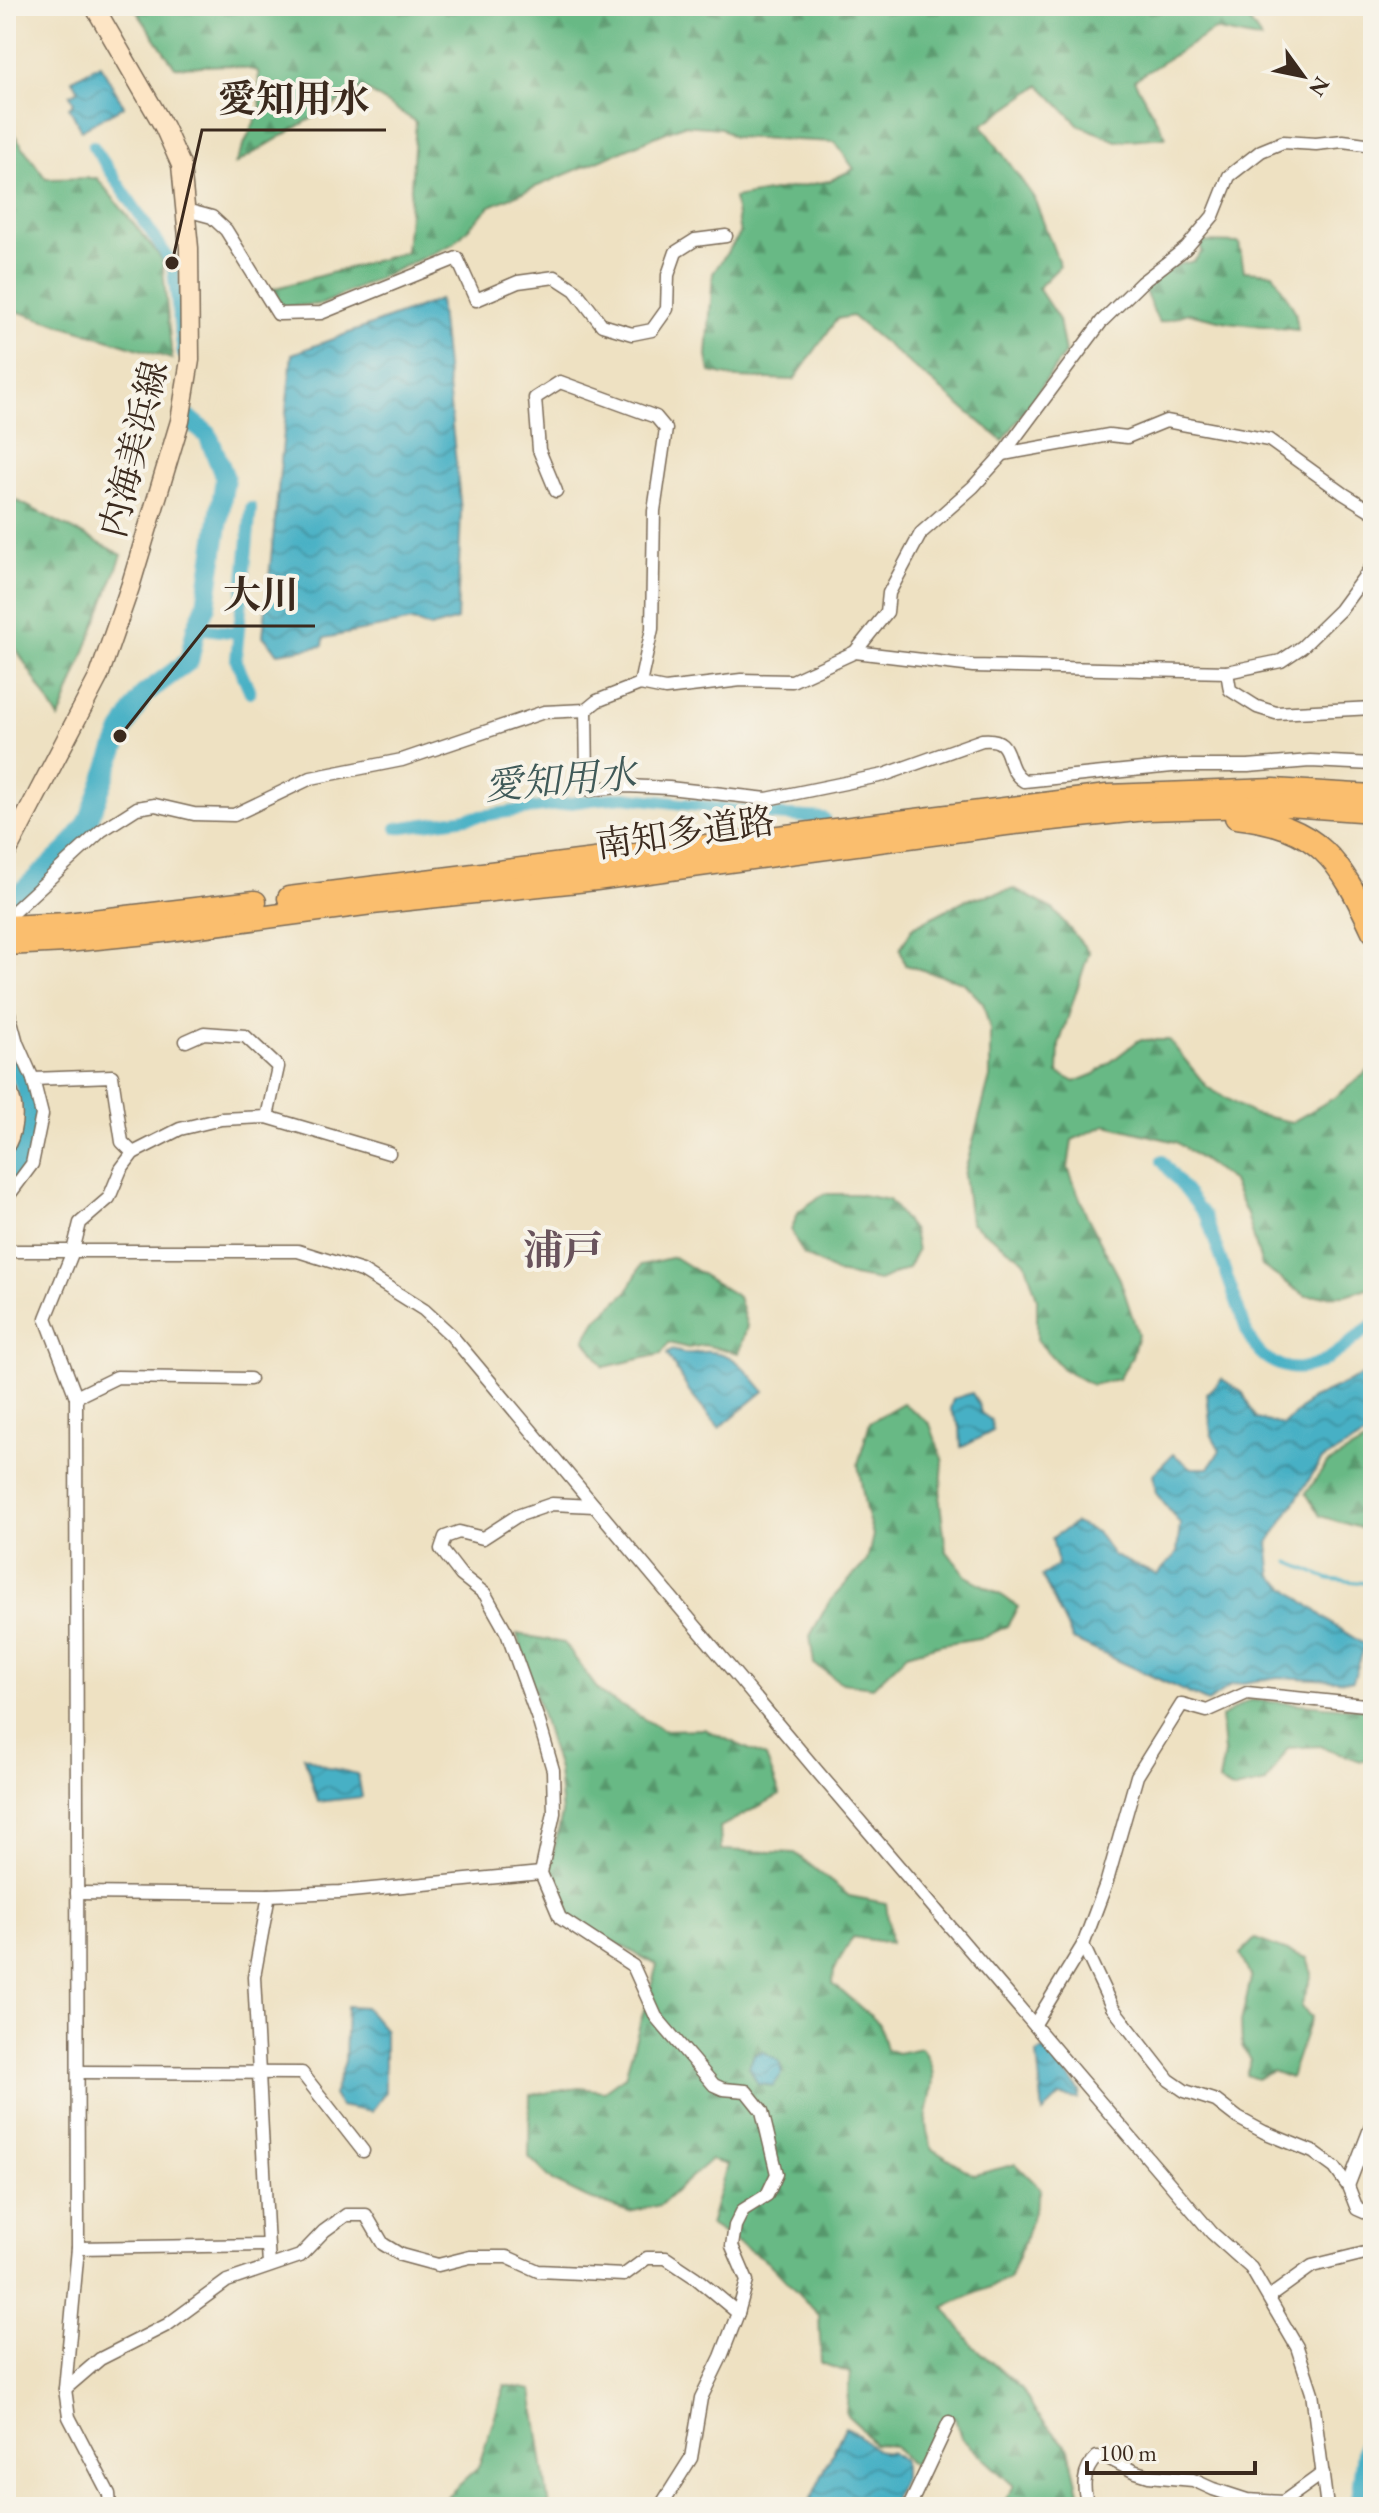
<svg xmlns="http://www.w3.org/2000/svg" width="1379" height="2513" viewBox="0 0 1379 2513" font-family="'EB Garamond','Noto Serif JP',serif">
	<style>
		.forest { fill: url(#forest-firs); stroke: #527252; stroke-width: 2 }
		.water { fill: url(#water-waves); stroke: #416d72; stroke-width: 2 }
		.lines { fill: none; stroke-linecap: round; stroke-linejoin: round }
		.stream { stroke: #47b0c5; stroke-width: 3 }
		.canal { stroke: #47b0c5; stroke-width: 12 }
		.river { stroke: #47b0c5; stroke-width: 20 }
		.street-casing { stroke: #7a6a57; stroke-width: 15 }
		.secondary-casing { stroke: #7a6a57; stroke-width: 21 }
		.highway-casing { stroke: #7a6a57; stroke-width: 25 }
		.street { stroke: #fff; stroke-width: 12 }
		.secondary { stroke: #fde5c5; stroke-width: 18 }
		.highway { stroke: #fabe6e; stroke-width: 22 }
		.labels { text-anchor: middle; stroke-width: 8; stroke-linejoin: round; paint-order: stroke }
		.street-label { font-size: 36px; fill: #3b2a1e; stroke: #f7f3e8 }
		.water-label { font-size: 38px; font-style: italic; fill: #3f5958; stroke: #f7f3e8 }
		.quarter-label { font-size: 40px; font-weight: bold; fill: #69535c; stroke: #f7f3e8 }
		.leader { fill: none; stroke: #3b2a1e; stroke-width: 3 }
		.callout-dot { fill: #3b2a1e; stroke: #f7f3e8; stroke-width: 3 }
		.callout-label { font-size: 38px; text-anchor: middle; font-weight: bold; fill: #3b2a1e; stroke: #f7f3e8; stroke-width: 8; stroke-linejoin: round; paint-order: stroke }
	</style>
	<defs>
		<pattern id="forest-firs" width="22" height="20" patternUnits="userSpaceOnUse" patternTransform="scale(2)"><rect width="22" height="20" fill="#68b985"/><path d="M5 1l3.5 6h-7zM16 11l3.5 6h-7z" fill="#57976c"/></pattern>
		<pattern id="water-waves" width="16" height="10" patternUnits="userSpaceOnUse" patternTransform="scale(2)"><rect width="16" height="10" fill="#47b0c5"/><path d="M0 5q4-4 8 0t8 0" fill="none" stroke="#3c8f9f"/></pattern>
	</defs>
	<rect width="100%" height="100%" fill="#f7f3e8"/>
	<filter id="ink" filterUnits="userSpaceOnUse"><feTurbulence type="fractalNoise" baseFrequency=".0125" numOctaves="2"/><feDisplacementMap in="SourceGraphic" scale="16" xChannelSelector="R" yChannelSelector="G"/><feConvolveMatrix kernelMatrix="1 2 1 2 8 2 1 2 1" color-interpolation-filters="sRGB"/></filter>
	<filter id="wash" filterUnits="userSpaceOnUse"><feTurbulence type="fractalNoise" baseFrequency=".006" numOctaves="4" result="noise"/><feDisplacementMap in="SourceGraphic" scale="32" xChannelSelector="R" yChannelSelector="G"/><feGaussianBlur stdDeviation="1.8" result="paint"/><feColorMatrix in="noise" values="0 0 0 0 0 0 0 0 0 0 0 0 0 0 0 0 0 1.4 0 .05"/><feComposite in="paint" operator="in"/></filter>
	<g filter="url(#wash)">
		<rect width="100%" height="100%" fill="#eee1c2"/>
		<g class="forest">
			<path d="M133,6H1239L1262,40L1214,30L1134,80L1166,137L1116,141L1079,125L1040,85L982,125L1034,198L1060,266L1038,288L1059,320L1065,353L1003,441L852,316L837,319L794,380L737,378L710,372L707,356L713,273L740,234L734,198L829,181L854,169L835,142L733,137L721,128L683,125L490,206L453,244L322,304L282,307L273,289L406,252L416,122L363,88L235,164L261,108L258,71L229,65L175,67Z"/>
			<path d="M6,123L46,179L97,178L162,259L172,359L6,308Z"/>
			<path d="M1200,242L1239,243L1244,271L1273,273L1295,311L1298,330L1228,322L1188,313L1159,323L1143,287L1173,266L1194,261L1202,252Z"/>
			<path d="M6,495L122,555L59,719L6,632Z"/>
			<path d="M1015,889L1054,910L1089,952L1059,1045L1058,1073L1075,1082L1095,1074L1139,1040H1169L1207,1087L1253,1114L1292,1122L1337,1096L1373,1067V1286L1346,1295L1306,1296L1262,1266L1247,1215L1231,1180L1176,1142L1106,1125L1072,1140L1068,1168L1087,1216L1120,1279L1138,1334L1132,1357L1118,1379L1092,1385L1063,1369L1037,1340V1298L1025,1261L970,1222L964,1175L990,1077V1030L983,1003L963,982L905,965L900,949L913,927L965,900Z"/>
			<path d="M824,1194H856L889,1200L913,1231L917,1250L908,1268L879,1281L837,1273L803,1254L791,1230L799,1211Z"/>
			<path d="M674,1257L738,1297L747,1326L739,1353L704,1345L688,1348L669,1343L661,1354L604,1367L585,1339L597,1319L628,1291L641,1265Z"/>
			<path d="M903,1403L930,1424L943,1461L940,1503L946,1550L966,1576L1003,1596L1018,1607L1007,1626L985,1637L942,1644L907,1654L873,1687L842,1683L814,1664L810,1636L829,1602L867,1561L873,1535L866,1511L858,1464L870,1422Z"/>
			<path d="M1373,1438V1532L1320,1516L1306,1493L1327,1464Z"/>
			<path d="M517,1634L564,1643L601,1694L663,1730L704,1729L766,1757L780,1795L720,1827L721,1850L795,1853L849,1896L886,1903L891,1943L853,1937L834,1969L833,1984L879,2023L886,2049L897,2053L921,2048C943,2073 928,2096 926,2123C926,2132 930,2141 932,2149L974,2175L1016,2164L1041,2189L1026,2237L1009,2279L944,2307L974,2347L1022,2389L1035,2412L1069,2449L1083,2507H1001L1014,2486L961,2438L955,2417H946L920,2468L908,2462L894,2446L873,2444L860,2427L846,2414L850,2373L821,2363L819,2315L767,2261L710,2225L727,2165L710,2160L660,2205L629,2212L587,2198L554,2182L529,2157L530,2095L579,2088L604,2091L625,2076L657,1965L564,1915L549,1871L562,1814L558,1770Z"/>
			<path d="M1250,1700L1363,1709L1373,1706V1757L1360,1761L1320,1746L1288,1748L1266,1783L1234,1790L1219,1782L1224,1753L1221,1717Z"/>
			<path d="M1255,1939L1307,1958L1312,1974L1301,2007L1311,2017L1290,2078L1272,2071L1257,2079L1246,2075L1251,2060L1242,2048L1241,2022L1251,1978L1240,1954Z"/>
			<path d="M505,2385L532,2390L549,2507H435L478,2468Z"/>
		</g>
		<g class="water">
			<path d="M100,64L124,106L81,130L69,107L74,103L70,95L79,90L72,79Z"/>
			<path d="M439,300L461,511L457,620L430,628L413,621L324,638L323,646L278,653L263,636L292,354Z"/>
			<path d="M672,1350C687,1355 689,1353 703,1352C734,1350 747,1371 764,1391L719,1428L690,1393L667,1354Z"/>
			<path d="M1367,1373L1373,1376V1432L1321,1461L1268,1544L1272,1576L1332,1624L1365,1645L1353,1681L1278,1677L1231,1685L1208,1702L1073,1640L1042,1576L1058,1564L1052,1538L1075,1523L1096,1532L1114,1556L1157,1575L1177,1553L1180,1524L1156,1493L1153,1474L1173,1454L1192,1468H1209L1220,1450L1211,1434L1207,1393L1222,1379L1243,1393L1256,1419L1283,1425L1311,1399Z"/>
			<path d="M972,1393L979,1405L981,1413L991,1420L993,1431L961,1448L960,1427L950,1409L953,1399Z"/>
			<path d="M304,1756L330,1768L358,1774L362,1797L318,1802Z"/>
			<path d="M347,2006L365,2007L385,2030V2093L371,2112L340,2106L333,2095L345,2061Z"/>
			<path d="M1045,2049L1080,2091L1078,2099L1060,2096L1043,2113L1037,2054Z"/>
			<path d="M763,2051L780,2062L782,2074L773,2086L758,2084L749,2067L754,2054Z"/>
			<path d="M845,2427C864,2432 870,2456 891,2452L903,2461V2478L890,2507H807Z"/>
		</g>
		<g class="lines">
			<path class="stream" d="M1289,1562L1329,1579L1366,1583"/>
			<g class="canal">
				<path d="M93,146L172,263L183,354"/>
				<path d="M196,628L238,633"/>
				<path d="M250,692L236,660L251,508"/>
				<path d="M397,828L591,800L625,797L773,815L824,818"/>
				<path d="M1162,1161L1206,1217L1248,1335C1256,1350 1263,1359 1279,1365C1315,1380 1346,1345 1373,1324"/>
			</g>
			<g class="river">
				<path d="M6,906L70,847L88,822L120,736L143,695L189,661L196,628L206,605L225,478L208,435L190,420"/>
				<path d="M6,1041C32,1101 47,1123 6,1181"/>
				<path d="M1359,2507L1367,2444L1373,2430"/>
			</g>
		</g>
	</g>
	<g filter="url(#ink)">
		<g class="lines">
			<defs>
				<g id="street">
					<path d="M186,210L212,217L226,230L278,314L321,313L457,258L476,300L518,282L555,277L575,290L602,325L632,334L652,330L667,309L668,275L676,252L695,240L726,236"/>
					<path d="M1003,454L1109,435L1127,437L1166,421L1269,440L1344,494L1373,512"/>
					<path d="M556,491L539,450L535,398L560,382L656,417L666,429L654,511L652,629L640,684"/>
					<path d="M855,652L973,666L1227,672L1281,661L1302,647L1340,610L1373,565"/>
					<path d="M1227,672L1230,690L1257,707L1276,713L1373,708"/>
					<path d="M586,710L587,777L590,790L626,786L669,788L767,799L884,775L982,740C1017,736 1001,767 1024,781L1172,766H1248L1310,761L1373,764"/>
					<path d="M6,921L10,915L101,831L137,808L155,805L194,814L234,815L311,778L402,760L544,712L586,710L597,701L640,684L665,689L741,680L792,681L855,652L887,612L889,593L921,533L973,487L1003,454L1102,321L1141,283L1186,248L1213,216L1229,176L1261,151L1283,142L1316,144L1343,141L1373,145"/>
					<path d="M6,1002L17,1043L33,1079L42,1115L32,1164L6,1199"/>
					<path d="M186,1041L204,1033L245,1036L278,1067L267,1117"/>
					<path d="M33,1079L112,1076L122,1142L133,1153"/>
					<path d="M6,1251H298L362,1271L424,1310L451,1335L817,1771L1212,2233L1251,2268L1297,2347L1312,2393L1327,2507"/>
					<path d="M76,1397L117,1377L250,1379"/>
					<path d="M594,1506L552,1504L517,1516L483,1538L459,1532L445,1537L441,1549L461,1575L485,1594L507,1633L539,1722L553,1770L554,1813L541,1873L560,1918L633,1966L656,2017L714,2085L723,2089L746,2091L762,2111L777,2174L767,2195L743,2210L735,2226L732,2246L747,2281L738,2313L721,2357L701,2398L691,2458L660,2507"/>
					<path d="M77,1893L269,1895L340,1892L541,1873"/>
					<path d="M269,1895L254,1977L269,2266"/>
					<path d="M1083,1945L1112,2007L1169,2080L1185,2091L1216,2101L1238,2118L1264,2132L1313,2152L1335,2168L1348,2186L1357,2209L1373,2216"/>
					<path d="M1035,2024L1083,1945L1107,1881L1137,1776L1182,1704L1207,1711L1247,1693L1365,1705L1373,1702"/>
					<path d="M78,2072L302,2073L363,2151"/>
					<path d="M1348,2186L1373,2121"/>
					<path d="M78,2248L267,2245"/>
					<path d="M1269,2297L1312,2266L1373,2251"/>
					<path d="M65,2389L100,2359L167,2325L227,2281L300,2256L324,2231L346,2215H366L383,2244L401,2255L438,2265L470,2257H507L538,2271L624,2275L647,2258H666L696,2278L738,2313"/>
					<path d="M110,2507L109,2494L69,2417L65,2389L78,2248L76,1397L46,1318L73,1251L80,1223L109,1198L121,1169L133,1153L180,1129L221,1119L267,1117L389,1153"/>
					<path d="M909,2507L949,2422"/>
					<path d="M1090,2507C1081,2490 1083,2470 1097,2457L1108,2458L1133,2471L1149,2476L1193,2480L1213,2489L1247,2500L1283,2502L1323,2473"/>
				</g>
				<g id="secondary">
					<path d="M6,854L99,676L130,587L180,421L190,360L189,248L181,165L164,127L94,6"/>
					<path d="M6,1087C15,1105 15,1126 6,1144"/>
				</g>
				<g id="highway">
					<path d="M1236,817C1319,826 1340,860 1373,931"/>
					<path d="M289,898L1107,796L1274,790L1373,796"/>
					<path d="M6,927L67,924L255,902"/>
					<path d="M6,944L67,941L147,933L372,903L596,879L1006,824L1146,809L1288,805L1373,811"/>
				</g>
			</defs>
			<use href="#street" class="street-casing"/>
			<use href="#secondary" class="secondary-casing"/>
			<use href="#highway" class="highway-casing"/>
			<use href="#street" class="street"/>
			<use href="#secondary" class="secondary"/>
			<use href="#highway" class="highway"/>
		</g>
	</g>
	<g class="labels">
		<g class="street-label">
			<text transform="translate(133 449) rotate(-76)" y="13">内海美浜線</text>
			<text transform="translate(685 832) rotate(-8)" y="13">南知多道路</text>
		</g>
		<g class="water-label">
			<text transform="translate(560 780) rotate(-5)" y="13">愛知用水</text>
		</g>
		<g class="quarter-label">
			<text x="563" y="1264">浦戸</text>
		</g>
	</g>
	<path class="leader" d="M172 263L202 130H386M120 736L207 626H315"/>
	<g class="callout-dot">
		<circle cx="172" cy="263" r="8"/>
		<circle cx="120" cy="736" r="8"/>
	</g>
	<g class="callout-label">
		<text x="294" y="112">愛知用水</text>
		<text x="261" y="608">大川</text>
	</g>
	<rect width="1379" height="2513" fill="none" stroke="#f7f3e8" stroke-width="32"/>
	<g transform="translate(1303 76) rotate(123)" stroke="#f7f3e8" stroke-width="6" paint-order="stroke">
	<path d="M0-6L14 30L0 20L-14 30Z" fill="#3b2a1e"/>
	<text y="-12" font-size="22" font-weight="bold" text-anchor="middle" fill="#3b2a1e">N</text>
	</g>
	<path d="M1087 2461v12h168v-12" fill="none" stroke="#3b2a1e" stroke-width="4"/>
	<text x="1099" y="2461" font-size="24" fill="#3b2a1e" stroke="#f7f3e8" stroke-width="6" paint-order="stroke">100 m</text>
</svg>
